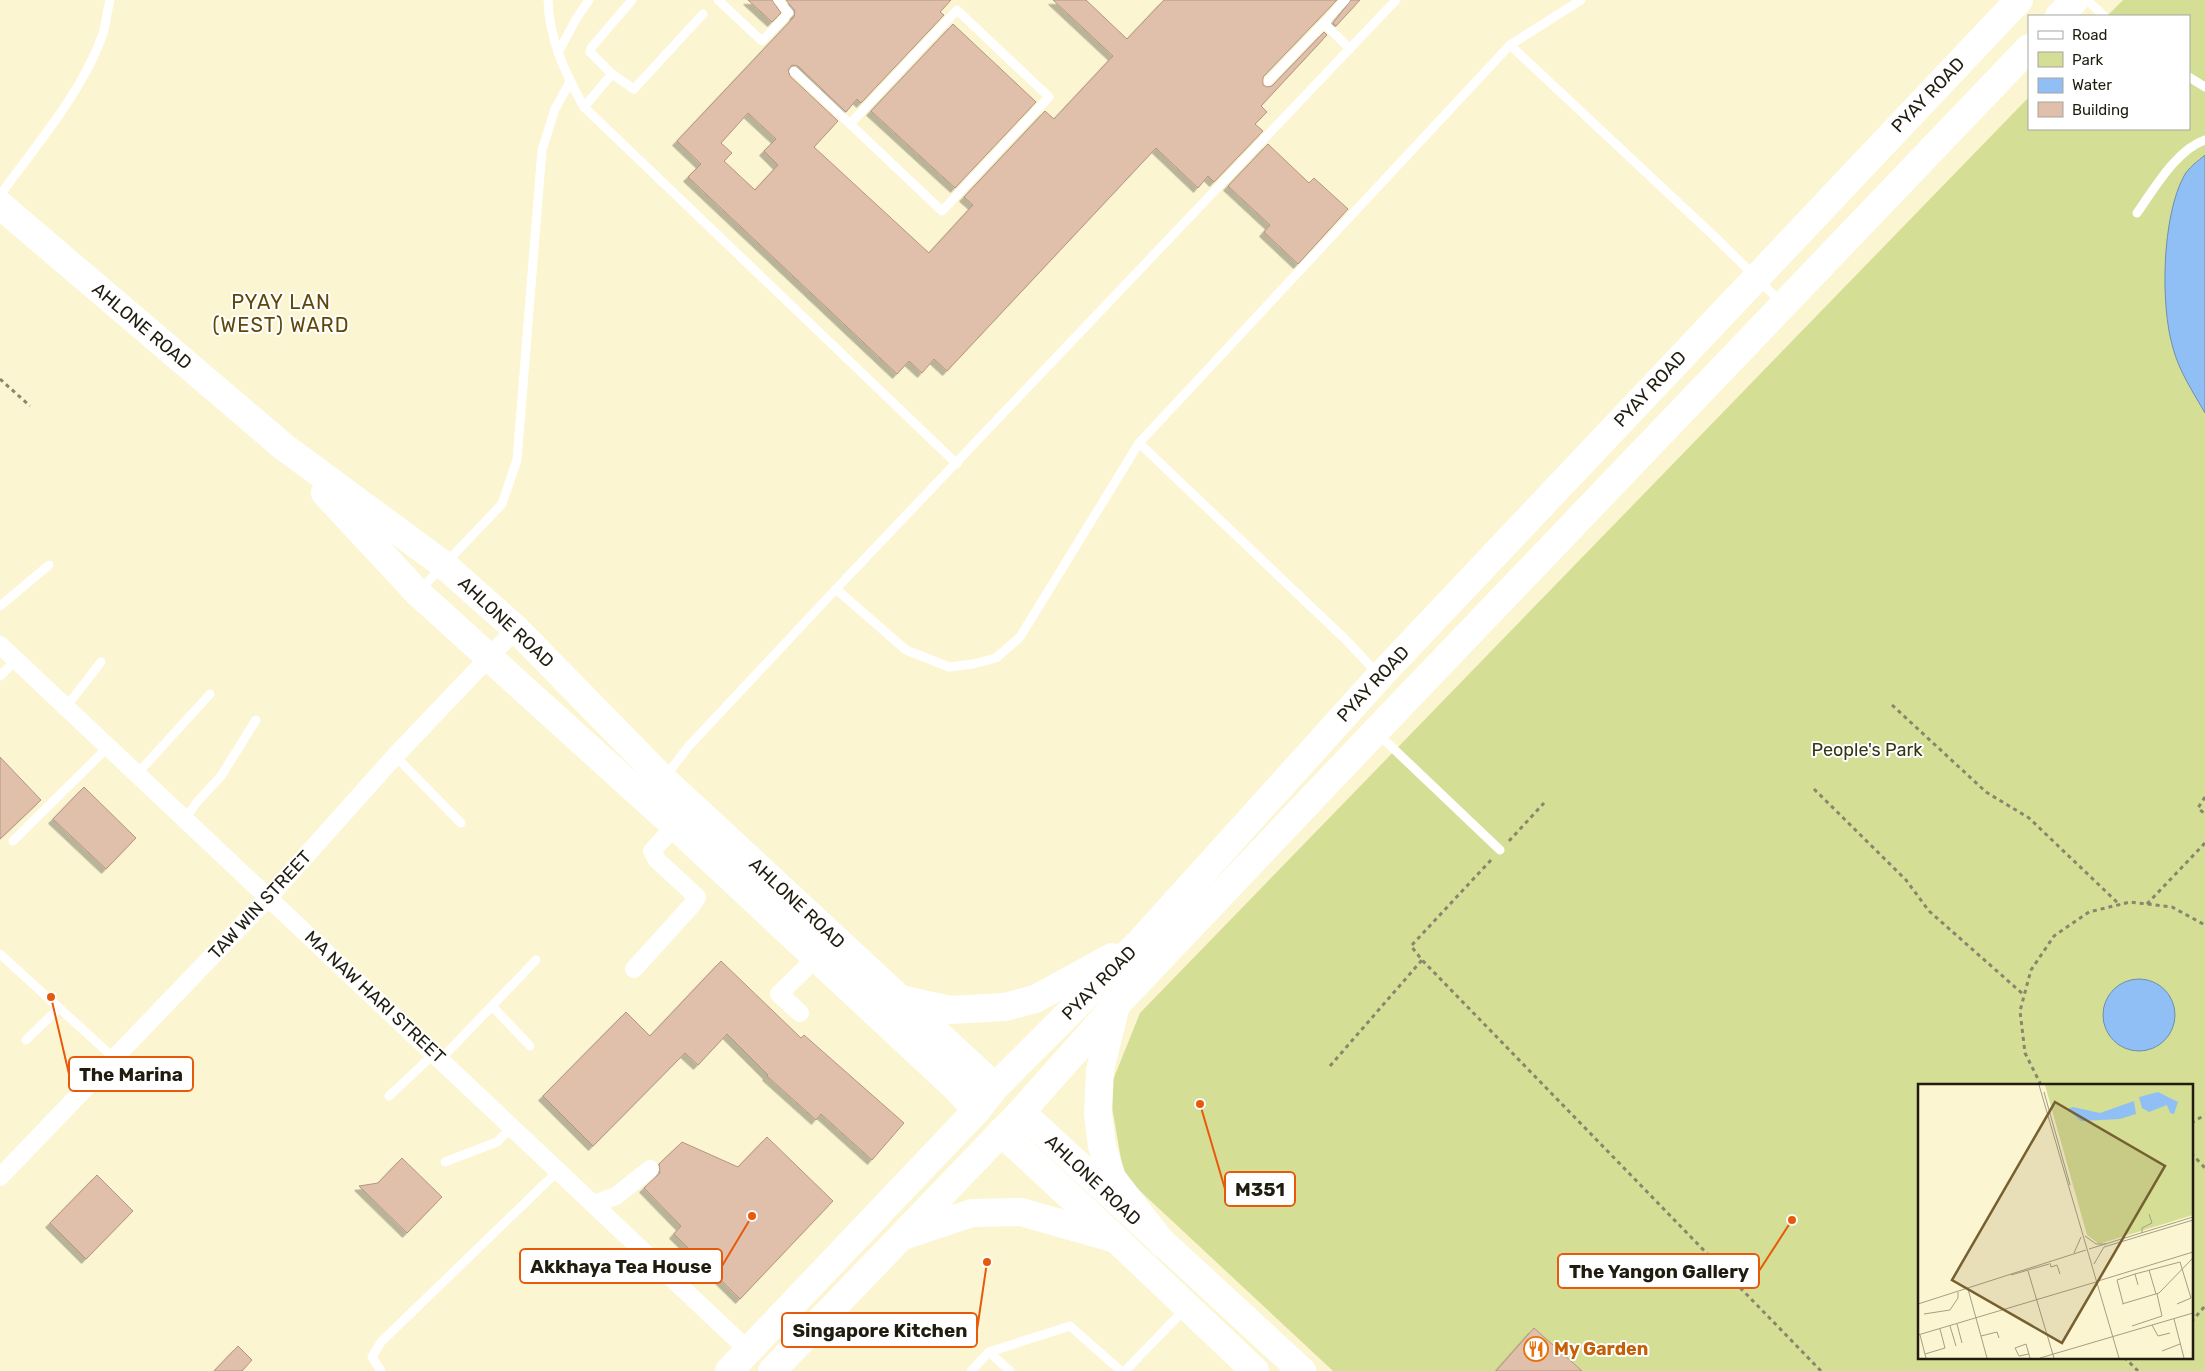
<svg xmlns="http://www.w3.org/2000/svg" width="2205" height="1371" viewBox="0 0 2205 1371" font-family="Rubik,sans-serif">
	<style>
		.green { fill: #d5de95; fill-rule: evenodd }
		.water { fill: #90bff5; stroke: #6e8eb0 }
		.building { fill: #e0c0aa; stroke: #b49581; fill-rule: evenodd; filter: url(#shadow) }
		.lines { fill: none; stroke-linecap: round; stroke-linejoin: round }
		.path { stroke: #8a856d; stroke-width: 3; stroke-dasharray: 4 4; stroke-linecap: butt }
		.lane { stroke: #fff; stroke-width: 9 }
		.street { stroke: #fff; stroke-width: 18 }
		.primary { stroke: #fff; stroke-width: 28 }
		.highway { stroke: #fff; stroke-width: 28 }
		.labels { text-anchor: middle; stroke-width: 4; stroke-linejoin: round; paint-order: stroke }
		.street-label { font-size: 18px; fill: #201d10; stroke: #fff }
		.park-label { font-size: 18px; fill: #333711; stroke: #fff }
		.food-label { font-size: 18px; font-weight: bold; fill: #c56008; stroke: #fff; text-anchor: start }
		.quarter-label { font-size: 20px; letter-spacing: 1px; fill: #60470a; stroke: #fff }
		.inset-road { fill: none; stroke: #a49f84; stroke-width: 1 }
		.view { fill: #776030; fill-opacity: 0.15; stroke: #776030; stroke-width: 2.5 }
		.inset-edge { fill: none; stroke: #201d10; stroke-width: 2.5 }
		.leader { fill: none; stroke: #e8590c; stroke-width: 2 }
		.callout-dot { fill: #e8590c; stroke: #fff; stroke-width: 2 }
		.callout { fill: #fff; stroke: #e8590c; stroke-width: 2 }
		.callout-label { font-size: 19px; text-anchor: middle; font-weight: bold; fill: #201d10 }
	</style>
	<defs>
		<filter id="shadow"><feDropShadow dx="-4.5" dy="4.5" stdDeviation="0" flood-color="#0004"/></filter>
	</defs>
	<rect width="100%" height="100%" fill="#fcf5d1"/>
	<path class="green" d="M2123,0H2205V1371H1333L1124,1176L1109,1090L1140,1013L2029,97V129H2189V16H2107ZM1919,1085H2191V1357H1919Z"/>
	<g class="water">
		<path d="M2205,155V413C2193,392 2179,371 2173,348C2160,305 2162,216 2184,176C2188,168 2198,161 2205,155Z"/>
		<circle cx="2139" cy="1015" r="36"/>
	</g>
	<g class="building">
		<path d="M748,0H772L781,13L772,22Z"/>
		<path d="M786,0H951L940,12L944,15L861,103L857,99L846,112L798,66L792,65L788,70L790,76L838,121L814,147L929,253L973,205L964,197L1045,111L1054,119L1113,56L1053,0H1086L1127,39L1164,0H1337L1263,77V85L1267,87L1272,86L1324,32L1327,35L1261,106L1267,112L1255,124L1263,131L1214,182L1208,176L1198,188L1156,148L947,371L934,359L922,373L909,361L897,374L688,177L701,164L677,141L794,17L795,11ZM748,113L776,139L764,151L778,165L755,190L724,161L732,153L721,143Z"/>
		<path d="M1351,0H1360L1336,26L1333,23Z"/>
		<path d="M953,24L1036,102L955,188L871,111Z"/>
		<path d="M1268,144L1309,183L1314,178L1348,209L1298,264L1264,232L1270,225L1228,186Z"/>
		<path d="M0,757L41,800L0,839Z"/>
		<path d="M84,787L136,838L106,869L53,819Z"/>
		<path d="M721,961L801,1038L804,1035L904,1123L872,1160L821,1114L816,1120L767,1076L768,1075L727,1034L698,1065L685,1053L593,1146L543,1096L626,1012L650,1036Z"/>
		<path d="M767,1137L833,1201L740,1299L674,1234L681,1226L644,1188L660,1173L659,1164L682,1142L738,1167Z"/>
		<path d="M402,1158L442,1197L407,1233L359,1186L378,1183Z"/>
		<path d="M97,1175L133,1211L86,1259L50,1223Z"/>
		<path d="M1534,1328L1582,1371H1496Z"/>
		<path d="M238,1346L252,1360L242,1371H214Z"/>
	</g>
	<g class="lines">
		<g class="path">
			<path d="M0,379L30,406"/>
			<path d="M1892,705L1986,792L2029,818L2120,905"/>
			<path d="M1814,789L1906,880L1929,911L2024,995"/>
			<path d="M2205,797L2198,808L2205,814"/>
			<path d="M1509,841L1544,803"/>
			<path d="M1491,860L1411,946L1422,960L1821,1371"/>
			<path d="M2147,904L2205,843"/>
			<path d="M1330,1066L1422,960"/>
			<path d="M2041,1085L2025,1053L2020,1011L2031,970L2054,936L2089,912L2130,902L2172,907L2205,925"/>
			<path d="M2191,1123L2205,1115"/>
			<path d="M2191,1153L2205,1168"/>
			<path d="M2191,1322L2205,1306"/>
			<path d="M2124,1357L2138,1371"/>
		</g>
		<g class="lane">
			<path d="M548,0C549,39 565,73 584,107L957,464"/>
			<path d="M632,0L591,48L590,52L612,74L634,89L703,14"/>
			<path d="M718,0L762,41L789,13L778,0"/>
			<path d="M1345,0L1324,23L1350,49"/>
			<path d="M2087,0L2104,16"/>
			<path d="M957,10L1049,97L942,211L850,124Z"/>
			<path d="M1510,45L1716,238L1782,303"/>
			<path d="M558,53L576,19L589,0"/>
			<path d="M794,71L850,124"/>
			<path d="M2189,77L2205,87"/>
			<path d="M1268,81L1324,23"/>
			<path d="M584,107L612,74"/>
			<path d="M0,195C37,144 81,94 103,34C106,23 107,11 110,0"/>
			<path d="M2137,213C2154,189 2177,149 2205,140"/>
			<path d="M1139,443L1346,640L1378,674"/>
			<path d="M836,589L906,650L949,667L973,664L996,658L1020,637L1139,443L1510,45L1581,0"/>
			<path d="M419,591L502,504L517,460L542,150L555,109L570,82"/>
			<path d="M0,606L49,565"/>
			<path d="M0,676L16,660"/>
			<path d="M66,707L101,662"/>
			<path d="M1377,733L1500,850"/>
			<path d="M395,756L461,823"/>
			<path d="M137,774L210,694"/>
			<path d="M665,777L688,747L836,589L1396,0"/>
			<path d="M185,819L197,802L221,776L256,720"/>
			<path d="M13,841L108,747"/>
			<path d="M0,954L114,1058"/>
			<path d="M492,1006L530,1046"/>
			<path d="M26,1040L59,1008"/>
			<path d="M440,1060L536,960"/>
			<path d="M389,1096L434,1054"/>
			<path d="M445,1162L497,1142L512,1127"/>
			<path d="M989,1352L1010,1371"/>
			<path d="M381,1371L372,1357L381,1342L559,1170"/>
			<path d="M971,1371L989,1352L1070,1326L1121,1371"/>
			<path d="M1125,1371L1186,1308"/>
		</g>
		<g class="street">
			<path d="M0,645L749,1351"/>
			<path d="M634,969L692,905L697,897L657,860L652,851L675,826"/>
			<path d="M800,1013L779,994L816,958"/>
			<path d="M0,1177L269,897L395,756L516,629"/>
			<path d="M594,1204L616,1196L650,1169"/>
		</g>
		<g class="primary">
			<path d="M0,205L284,447L444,565L516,629L663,779L995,1087"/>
			<path d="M325,493L418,593L675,826L955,1087L977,1110"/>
			<path d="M1021,1112L1302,1371"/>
			<path d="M1001,1132L1116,1239L1255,1371"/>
		</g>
		<g class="highway">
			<path d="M2059,16L2075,0"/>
			<path d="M900,999L950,1010L1005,1007L1035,999L1112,957"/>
			<path d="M1115,1009L1100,1070L1098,1114L1102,1146L1112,1178L1163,1244"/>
			<path d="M906,1235L972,1213L1021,1212L1116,1239"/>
			<path d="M729,1371L977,1110L995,1087L1140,942L1380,676L2019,0"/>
			<path d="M772,1371L1021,1112L1116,1005L1375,732L2029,48"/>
		</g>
	</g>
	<defs>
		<symbol id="restaurant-ring" viewBox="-11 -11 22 22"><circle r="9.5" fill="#fff" stroke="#e8710a" stroke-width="1.5"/><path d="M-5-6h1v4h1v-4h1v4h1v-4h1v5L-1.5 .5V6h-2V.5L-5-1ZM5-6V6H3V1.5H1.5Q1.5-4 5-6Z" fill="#e8710a"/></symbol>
	</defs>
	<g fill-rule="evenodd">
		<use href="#restaurant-ring" x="1522" y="1335" width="28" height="28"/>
	</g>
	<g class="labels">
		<g class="street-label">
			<text transform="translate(1928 95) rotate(-46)" y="6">PYAY ROAD</text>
			<text transform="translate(142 326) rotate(40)" y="6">AHLONE ROAD</text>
			<text transform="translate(1650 389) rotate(-47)" y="6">PYAY ROAD</text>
			<text transform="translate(506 622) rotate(43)" y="6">AHLONE ROAD</text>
			<text transform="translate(1373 684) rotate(-47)" y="6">PYAY ROAD</text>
			<text transform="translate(797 903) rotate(43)" y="6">AHLONE ROAD</text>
			<text transform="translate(260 905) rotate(-47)" y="6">TAW WIN STREET</text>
			<text transform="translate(1099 983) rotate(-45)" y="6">PYAY ROAD</text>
			<text transform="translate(375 997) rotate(43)" y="6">MA NAW HARI STREET</text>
			<text transform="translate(1093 1180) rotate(43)" y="6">AHLONE ROAD</text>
		</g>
		<g class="park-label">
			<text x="1867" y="756">People's Park</text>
		</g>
		<g class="food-label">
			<text x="1554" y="1355">My Garden</text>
		</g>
		<g class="quarter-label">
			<text x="281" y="309">PYAY LAN<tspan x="281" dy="23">(WEST) WARD</tspan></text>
		</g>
	</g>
	<g transform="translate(1918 1084)">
		<rect width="275" height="275" fill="#fcf5d1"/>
		<path d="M127,1H275V131L181,160L169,151Z" fill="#d5de95"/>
		<path d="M240,8L260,18L256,30L252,29L249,21L231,28L224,24L221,13ZM216,17L218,30L202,35L163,37L149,25L155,23L182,29Z" fill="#90bff5"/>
		<path class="inset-road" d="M121,1L201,274M126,8L152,101M224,149V144L234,139L231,130M167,152L178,160H188M186,163L275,136M171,165L275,133M156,169L163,153M132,179L133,183L139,181L142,190M176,180L186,163M231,186L238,210M110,187L136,274M217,190L262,178L273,214L259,220M93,191L131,180M180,197L275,168M50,205L69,274M205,219L199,196L217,190L220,201M0,220L168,166M204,220L241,209L275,174M6,230L32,226L40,214V208M256,235L266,274M39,240L44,259M234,241L240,252L252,249M32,242L38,262M214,242L244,232L239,210M0,251L178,198M2,251L8,274M63,252L79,248L81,254M244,267L262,260M7,270L27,264L22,245M111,270L101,272L97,264L108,260L112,274M122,274L275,229"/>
		<path class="view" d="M137,18L247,82L144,259L34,196Z"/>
		<rect width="275" height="275" class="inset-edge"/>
	</g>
	<path class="leader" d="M51 997L69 1074M1200 1104L1225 1189M752 1216L722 1266M1792 1220L1759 1271M987 1262L977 1330"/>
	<g class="callout-dot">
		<circle cx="51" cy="997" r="5"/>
		<circle cx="1200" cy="1104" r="5"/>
		<circle cx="752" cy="1216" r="5"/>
		<circle cx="1792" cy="1220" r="5"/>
		<circle cx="987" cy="1262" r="5"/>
	</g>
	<g class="callout">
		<rect x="69" y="1057" width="124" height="34" rx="5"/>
		<rect x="1225" y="1172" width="70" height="34" rx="5"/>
		<rect x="520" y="1249" width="202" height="34" rx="5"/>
		<rect x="1558" y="1254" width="201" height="34" rx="5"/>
		<rect x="782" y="1313" width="195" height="34" rx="5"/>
	</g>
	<g class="callout-label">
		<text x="131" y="1081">The Marina</text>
		<text x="1260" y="1196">M351</text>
		<text x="621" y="1273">Akkhaya Tea House</text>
		<text x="1659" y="1278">The Yangon Gallery</text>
		<text x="880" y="1337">Singapore Kitchen</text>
	</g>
	<rect x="2028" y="15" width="162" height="115" fill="#ffffff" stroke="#a6a59f"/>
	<rect x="2038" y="31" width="25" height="8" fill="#ffffff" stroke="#a6a59f"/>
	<text x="2072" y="40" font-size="15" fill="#201d10">Road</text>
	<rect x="2038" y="52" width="25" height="15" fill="#d5de95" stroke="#a6a59f"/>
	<text x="2072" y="65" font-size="15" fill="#201d10">Park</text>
	<rect x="2038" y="78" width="25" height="15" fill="#90bff5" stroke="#a6a59f"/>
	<text x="2072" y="90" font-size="15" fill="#201d10">Water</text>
	<rect x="2038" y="102" width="25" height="15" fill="#e0c0aa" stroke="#a6a59f"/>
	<text x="2072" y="115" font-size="15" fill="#201d10">Building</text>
</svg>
